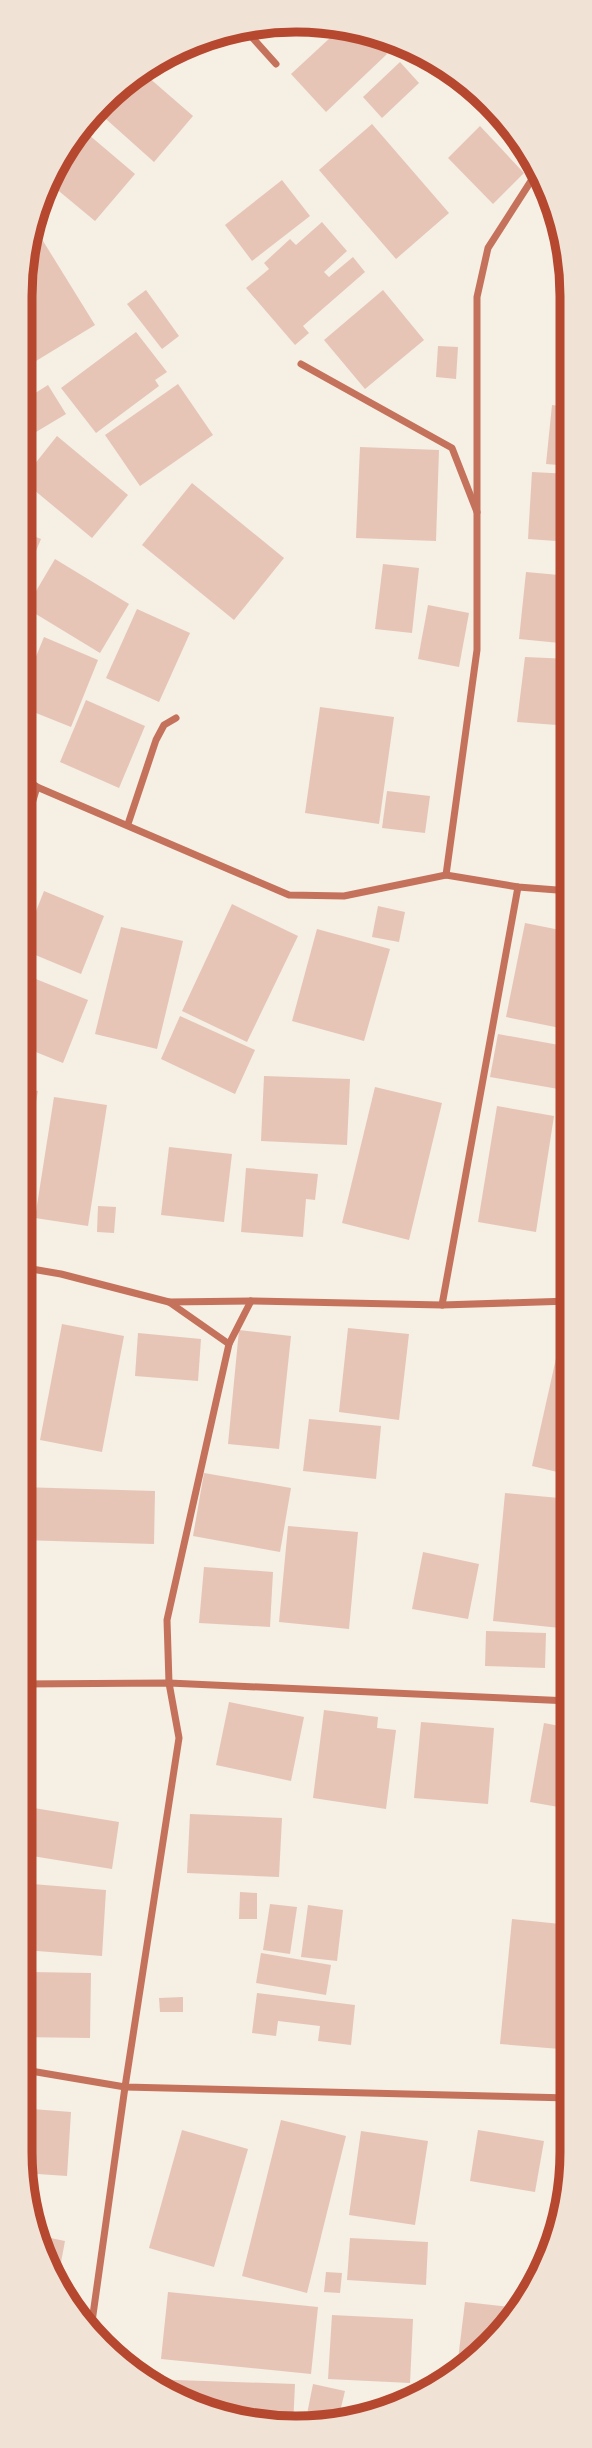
<svg xmlns="http://www.w3.org/2000/svg" width="592" height="2448" viewBox="0 0 592 2448" font-family="Karla,sans-serif">
	<style>
		.building { fill: #e6c5b7 }
		.lines { fill: none; stroke-linecap: round; stroke-linejoin: round }
		.minor { stroke: #c5725c; stroke-width: 7 }
		.rim { fill: none; stroke: #b5482f; stroke-width: 9 }
	</style>
	<rect width="100%" height="100%" fill="#f6efe4"/>
	<g class="building">
		<path d="M344,25L366,32L387,54L326,112L291,74Z"/>
		<path d="M400,62L419,83L382,118L363,97Z"/>
		<path d="M140,70L193,116L154,162L97,111L128,76Z"/>
		<path d="M372,124L449,213L396,259L319,170Z"/>
		<path d="M480,126L524,173L493,204L448,158Z"/>
		<path d="M82,129L135,174L95,221L48,182L57,157Z"/>
		<path d="M282,180L310,216L252,261L225,225Z"/>
		<path d="M322,222L347,251L324,272L329,277L353,257L365,272L303,326L309,333L295,345L246,288L269,269L264,263L290,239L296,245Z"/>
		<path d="M35,228L95,325L36,361L22,337V259L32,230Z"/>
		<path d="M146,290L179,336L162,349L127,304Z"/>
		<path d="M383,290L424,340L365,389L324,340Z"/>
		<path d="M136,332L167,372L155,380L159,386L96,433L61,388Z"/>
		<path d="M438,346L458,347L456,379L436,377Z"/>
		<path d="M178,384L213,435L140,486L105,435Z"/>
		<path d="M48,385L66,414L21,441V402Z"/>
		<path d="M552,405L570,407V466L546,464Z"/>
		<path d="M57,436L128,495L92,538L22,480Z"/>
		<path d="M360,447L439,450L436,541L356,538Z"/>
		<path d="M532,472L570,474V542L528,539Z"/>
		<path d="M192,483L284,558L234,620L142,545Z"/>
		<path d="M21,531L41,539L21,586Z"/>
		<path d="M55,559L129,604L100,653L26,608Z"/>
		<path d="M383,564L419,568L412,633L375,629Z"/>
		<path d="M526,572L570,576V644L519,639Z"/>
		<path d="M428,605L469,613L459,667L418,659Z"/>
		<path d="M137,609L190,633L159,702L106,678Z"/>
		<path d="M44,637L98,660L71,727L21,707V693Z"/>
		<path d="M525,657L570,659V726L517,722Z"/>
		<path d="M86,700L145,726L119,788L60,762Z"/>
		<path d="M320,707L394,717L379,824L305,813Z"/>
		<path d="M387,791L430,796L425,833L382,828Z"/>
		<path d="M44,891L104,916L81,974L21,949Z"/>
		<path d="M232,904L298,936L247,1042L182,1011Z"/>
		<path d="M378,906L405,912L399,942L372,937Z"/>
		<path d="M525,923L570,932V1030L506,1017Z"/>
		<path d="M121,927L183,941L157,1049L95,1034Z"/>
		<path d="M317,929L390,949L364,1041L292,1021Z"/>
		<path d="M21,973L88,1000L63,1063L21,1046Z"/>
		<path d="M180,1016L255,1050L235,1094L161,1059Z"/>
		<path d="M498,1034L570,1047V1091L490,1077Z"/>
		<path d="M264,1076L350,1079L347,1145L261,1141Z"/>
		<path d="M375,1087L442,1103L409,1240L342,1223Z"/>
		<path d="M21,1088L38,1091L22,1178H20Z"/>
		<path d="M54,1097L107,1105L88,1226L35,1218Z"/>
		<path d="M497,1106L554,1116L536,1232L478,1222Z"/>
		<path d="M169,1147L232,1154L224,1222L161,1215Z"/>
		<path d="M246,1168L318,1174L315,1200L306,1199L303,1237L241,1232Z"/>
		<path d="M562,1188H570V1247L559,1246Z"/>
		<path d="M98,1206L116,1207L114,1233L97,1232Z"/>
		<path d="M62,1324L124,1336L102,1452L40,1440Z"/>
		<path d="M348,1328L409,1334L399,1420L339,1412Z"/>
		<path d="M239,1330L291,1336L279,1449L228,1444Z"/>
		<path d="M138,1333L201,1339L198,1381L135,1376Z"/>
		<path d="M559,1345L570,1348V1475L532,1466Z"/>
		<path d="M309,1419L381,1426L376,1479L303,1471Z"/>
		<path d="M204,1473L291,1488L280,1552L193,1536Z"/>
		<path d="M20,1487L155,1491L154,1544L20,1540Z"/>
		<path d="M505,1493L570,1499L560,1628L493,1621Z"/>
		<path d="M288,1526L358,1532L349,1629L279,1622Z"/>
		<path d="M423,1552L479,1564L468,1619L412,1609Z"/>
		<path d="M204,1567L273,1572L270,1627L199,1623Z"/>
		<path d="M486,1631L546,1633L545,1668L485,1666Z"/>
		<path d="M229,1702L304,1717L291,1781L216,1765Z"/>
		<path d="M324,1710L378,1717L377,1728L396,1730L386,1809L313,1798Z"/>
		<path d="M421,1722L494,1728L488,1804L414,1798Z"/>
		<path d="M544,1723L570,1728V1809L530,1802Z"/>
		<path d="M34,1808L119,1822L112,1869L26,1855Z"/>
		<path d="M190,1814L282,1818L279,1877L187,1873Z"/>
		<path d="M20,1883L106,1890L102,1956L24,1950L23,1956L20,1955Z"/>
		<path d="M240,1892L257,1893V1919H239Z"/>
		<path d="M270,1904L297,1907L290,1954L263,1950Z"/>
		<path d="M308,1905L343,1910L337,1961L301,1957Z"/>
		<path d="M512,1919L570,1925V1947L560,2049L500,2044Z"/>
		<path d="M261,1953L331,1965L326,1995L256,1983Z"/>
		<path d="M19,1964H30V1972L91,1973L90,2038L19,2037Z"/>
		<path d="M257,1993L355,2005L351,2045L318,2041L320,2026L278,2021L276,2036L252,2033Z"/>
		<path d="M183,1997V2012H160L159,1998Z"/>
		<path d="M19,2108L71,2112L67,2176L23,2173L19,2152Z"/>
		<path d="M281,2120L346,2136L307,2293L242,2276Z"/>
		<path d="M182,2130L248,2149L214,2267L149,2248Z"/>
		<path d="M478,2130L544,2141L535,2192L470,2181Z"/>
		<path d="M361,2131L428,2141L415,2225L349,2215Z"/>
		<path d="M36,2235L65,2241L57,2284L40,2258Z"/>
		<path d="M350,2238L428,2242L426,2285L347,2280Z"/>
		<path d="M326,2272L342,2273L340,2293L324,2292Z"/>
		<path d="M168,2292L318,2307L311,2374L161,2359Z"/>
		<path d="M465,2302L520,2308L465,2371L456,2376Z"/>
		<path d="M332,2315L413,2319L410,2383L328,2379Z"/>
		<path d="M146,2379L295,2384L293,2426L278,2428L173,2400Z"/>
		<path d="M313,2384L345,2391L338,2420L305,2424Z"/>
	</g>
	<g class="lines">
		<g class="minor">
			<path d="M235,28L250,35L276,64"/>
			<path d="M411,46L502,126L533,158"/>
			<path d="M301,364L452,448L477,512"/>
			<path d="M21,776L37,787L289,895L344,896L446,875L518,887L570,891"/>
			<path d="M128,824L156,740L164,725L176,718"/>
			<path d="M21,840L37,787"/>
			<path d="M446,875L477,650V297L488,248L540,167"/>
			<path d="M20,1267L61,1274L169,1302L229,1344"/>
			<path d="M169,1302L251,1301L442,1305L570,1301"/>
			<path d="M442,1305L518,887"/>
			<path d="M20,1684L169,1683L570,1701"/>
			<path d="M19,2069L125,2087L570,2098"/>
			<path d="M90,2336L125,2087L179,1738L169,1683L167,1620L229,1344L251,1301"/>
		</g>
	</g>
	<path d="M0 0H592V2448H0ZM296 32H296A264 264 0 0 1 560 296V2152A264 264 0 0 1 296 2416H296A264 264 0 0 1 32 2152V296A264 264 0 0 1 296 32Z" fill="#f1e2d6" fill-rule="evenodd"/>
	<path class="rim" d="M296 32H296A264 264 0 0 1 560 296V2152A264 264 0 0 1 296 2416H296A264 264 0 0 1 32 2152V296A264 264 0 0 1 296 32Z"/>
</svg>
